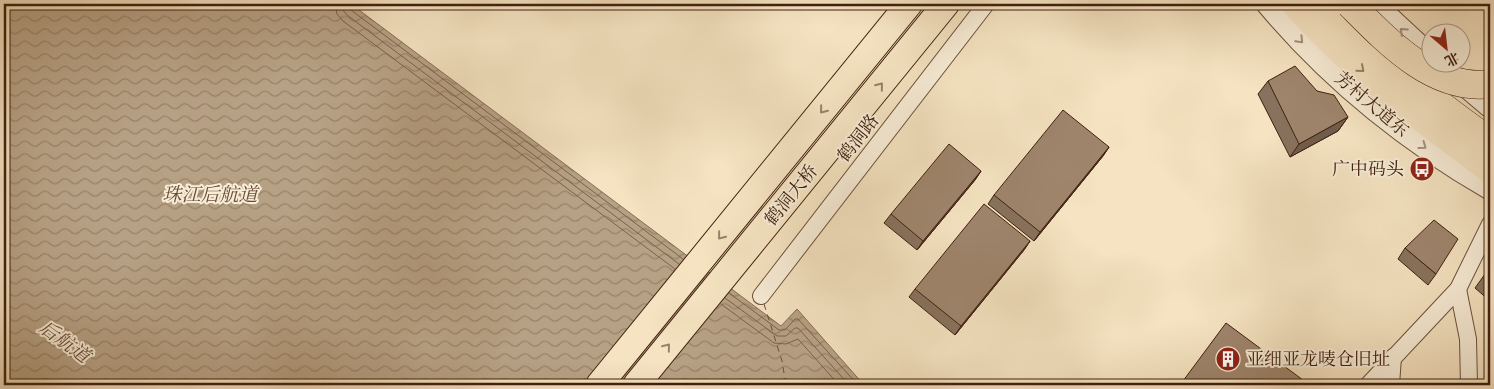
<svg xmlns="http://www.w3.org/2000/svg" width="1494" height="389" viewBox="0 0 1494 389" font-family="'EB Garamond','Noto Serif SC',serif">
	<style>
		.water { fill: url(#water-waves); stroke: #876d55 }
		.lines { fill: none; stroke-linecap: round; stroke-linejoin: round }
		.shore { stroke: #7c604a; stroke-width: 1 }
		.ferry { stroke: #6a4d38; stroke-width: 1; stroke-dasharray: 6 5; stroke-linecap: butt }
		.minor-casing { stroke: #6d513c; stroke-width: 18 }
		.tertiary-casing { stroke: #6d513c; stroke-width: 23 }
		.primary-casing { stroke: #40200f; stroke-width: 28 }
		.trunk-casing { stroke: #40200f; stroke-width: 29 }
		.minor { stroke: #f8edd7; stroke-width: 16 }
		.tertiary { stroke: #f8edd7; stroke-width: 21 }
		.primary { stroke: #f5e3c1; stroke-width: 26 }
		.trunk { stroke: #f5e3c1; stroke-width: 28 }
		.trunk-bridge-casing { stroke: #40200f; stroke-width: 29; stroke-linecap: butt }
		.trunk-bridge { stroke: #f5e3c1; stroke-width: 28 }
		.wall { fill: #88725d; stroke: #40200f }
		.shaded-wall { fill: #6f5d4c; stroke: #40200f }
		.building { fill: #9e856c; stroke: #40200f }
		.oneway { stroke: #a5917d }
		.oneway2 { stroke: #9a8268 }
		.labels { text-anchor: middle; stroke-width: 4; stroke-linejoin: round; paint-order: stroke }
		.street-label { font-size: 18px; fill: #40200f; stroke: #f8edd7 }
		.poi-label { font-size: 18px; fill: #40200f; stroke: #f8edd7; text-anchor: end }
		.water-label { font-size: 19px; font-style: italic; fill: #6a4d38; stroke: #f8edd7 }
	</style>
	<defs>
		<pattern id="water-waves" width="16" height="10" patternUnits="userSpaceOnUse" patternTransform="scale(1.25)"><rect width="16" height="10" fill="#b7a184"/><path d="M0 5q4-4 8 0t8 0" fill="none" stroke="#96836a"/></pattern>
	</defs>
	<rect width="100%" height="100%" fill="#f5e3c1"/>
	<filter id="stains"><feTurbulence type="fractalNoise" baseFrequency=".004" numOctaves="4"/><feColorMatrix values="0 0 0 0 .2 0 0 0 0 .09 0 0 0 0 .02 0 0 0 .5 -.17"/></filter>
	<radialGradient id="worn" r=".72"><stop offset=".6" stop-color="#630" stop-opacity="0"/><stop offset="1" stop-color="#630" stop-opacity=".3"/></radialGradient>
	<path class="water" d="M4,4H351L781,326L797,309L864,385H4Z"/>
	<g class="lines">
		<g class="shore">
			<path d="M335,4L337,14L343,21L675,269"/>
			<path d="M342,4L343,10L347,15L679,264"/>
			<path d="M349,4L351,10L683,259"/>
			<path d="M729,293L779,330H785L795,319H798L858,385"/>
			<path d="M725,298L777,336H786L795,328H798L849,385"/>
			<path d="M721,304L774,343L786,344L798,339L839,385"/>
		</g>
		<path class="ferry" d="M764,304L782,361L786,385"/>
		<defs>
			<g id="minor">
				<path d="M1458,289L1468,339L1469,385"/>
				<path d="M761,296L986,4"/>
				<path d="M1368,385L1458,289L1490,224"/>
				<path d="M1391,385L1393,357"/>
			</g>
			<g id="tertiary">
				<path d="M1267,4C1329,78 1407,141 1490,189"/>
				<path d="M1375,4L1432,57"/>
				<path d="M1458,80L1490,107"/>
			</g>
			<g id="primary">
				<path d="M599,385L909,4"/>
				<path d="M636,385L946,4"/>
			</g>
			<g id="trunk">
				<path d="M1296,4C1352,69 1422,118 1490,169"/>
				<path d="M1324,4C1373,57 1432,99 1490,142"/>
			</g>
		</defs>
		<use href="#minor" class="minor-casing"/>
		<use href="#tertiary" class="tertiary-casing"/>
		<use href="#primary" class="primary-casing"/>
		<use href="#trunk" class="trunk-casing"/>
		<use href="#minor" class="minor"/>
		<use href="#tertiary" class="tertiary"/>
		<use href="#primary" class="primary"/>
		<use href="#trunk" class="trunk"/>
		<defs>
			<path id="trunk-bridge" d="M1350,4C1387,41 1433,91 1490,84"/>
		</defs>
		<use href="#trunk-bridge" class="trunk-bridge-casing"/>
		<use href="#trunk-bridge" class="trunk-bridge"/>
	</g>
	<g class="wall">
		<path d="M1268,81L1317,91L1348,117L1338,131L1290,157L1258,94Z"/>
		<path d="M1109,147L1103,156L1034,241L988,204L994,195Z"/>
		<path d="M981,171L975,180L917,250L884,223L891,214Z"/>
		<path d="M1030,241L1024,250L955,335L909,297L915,289Z"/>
		<path d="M1405,248L1436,274L1428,285L1398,259Z"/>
		<path d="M1490,268V301L1475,288L1485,274Z"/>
	</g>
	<g class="shaded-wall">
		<path d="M1348,117L1338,131L1290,157L1299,144Z"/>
		<path d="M1109,147L1103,156L1034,241L1040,232Z"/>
		<path d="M981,171L975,180L917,250L923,241Z"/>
		<path d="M1030,241L1024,250L955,335L961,326Z"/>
	</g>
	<g class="building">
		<path d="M1295,66L1317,91L1334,95L1348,117L1299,144L1268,81Z"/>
		<path d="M1063,110L1109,147L1040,232L994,195Z"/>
		<path d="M949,144L981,171L923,241L891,214Z"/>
		<path d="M984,204L1030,241L961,326L915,289Z"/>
		<path d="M1434,220L1458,239L1436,274L1405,248Z"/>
		<path d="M1490,268V279L1485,274Z"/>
		<path d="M1226,323L1303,380L1299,385H1180Z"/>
	</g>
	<defs><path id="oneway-chevron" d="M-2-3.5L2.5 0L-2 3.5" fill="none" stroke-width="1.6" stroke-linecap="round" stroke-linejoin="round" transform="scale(1.25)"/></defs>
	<g class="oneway">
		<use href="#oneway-chevron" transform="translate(1403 31) rotate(-138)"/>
		<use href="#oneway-chevron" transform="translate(1300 40) rotate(46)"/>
		<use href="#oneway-chevron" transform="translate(1423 146) rotate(36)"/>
	</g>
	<g class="oneway2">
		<use href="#oneway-chevron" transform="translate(1361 69) rotate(41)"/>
		<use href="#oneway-chevron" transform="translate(880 86) rotate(-51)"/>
		<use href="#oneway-chevron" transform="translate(823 110) rotate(129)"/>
		<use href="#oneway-chevron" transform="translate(721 236) rotate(129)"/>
		<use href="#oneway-chevron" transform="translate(667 347) rotate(-51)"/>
	</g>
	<defs>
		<symbol id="bus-disc" viewBox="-11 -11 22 22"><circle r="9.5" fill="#8f2418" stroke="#f8edd7"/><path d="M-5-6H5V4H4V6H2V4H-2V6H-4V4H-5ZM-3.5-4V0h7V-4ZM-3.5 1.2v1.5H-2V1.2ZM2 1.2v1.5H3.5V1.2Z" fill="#fff"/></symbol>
		<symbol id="building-disc" viewBox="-11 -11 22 22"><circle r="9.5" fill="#8f2418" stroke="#f8edd7"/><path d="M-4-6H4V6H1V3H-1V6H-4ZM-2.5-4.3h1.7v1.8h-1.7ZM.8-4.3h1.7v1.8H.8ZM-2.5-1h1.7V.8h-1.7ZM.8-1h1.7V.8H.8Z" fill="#fff"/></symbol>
	</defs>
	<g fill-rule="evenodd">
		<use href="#bus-disc" x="1408" y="155" width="28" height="28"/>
		<use href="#building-disc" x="1214" y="345" width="28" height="28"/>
	</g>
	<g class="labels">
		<g class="street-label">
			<text transform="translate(1372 104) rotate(40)" y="6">芳村大道东</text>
			<text transform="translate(858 138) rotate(-52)" y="6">鹤洞路</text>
			<text transform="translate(791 195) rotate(-51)" y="6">鹤洞大桥</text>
		</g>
		<g class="poi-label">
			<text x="1404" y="175">广中码头</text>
			<text x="1246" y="365" text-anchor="start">亚细亚龙唛仓旧址</text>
		</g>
		<g class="water-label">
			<text x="210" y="201">珠江后航道</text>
			<text transform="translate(65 341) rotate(36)" y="7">后航道</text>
		</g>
	</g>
	<rect width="1494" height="389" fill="none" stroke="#f5e3c1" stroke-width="20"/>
	<rect x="5" y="5" width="1484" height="379" fill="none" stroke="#40200f" stroke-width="2.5"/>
	<rect x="10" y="10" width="1474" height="369" fill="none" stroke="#40200f"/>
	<g transform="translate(1446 48) rotate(152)"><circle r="24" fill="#f8edd7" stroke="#ae9b87"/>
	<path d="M0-4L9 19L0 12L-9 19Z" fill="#8f2418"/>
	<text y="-8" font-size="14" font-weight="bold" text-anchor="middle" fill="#40200f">北</text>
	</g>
	<rect width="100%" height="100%" filter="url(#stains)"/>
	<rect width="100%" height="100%" fill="url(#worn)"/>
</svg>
